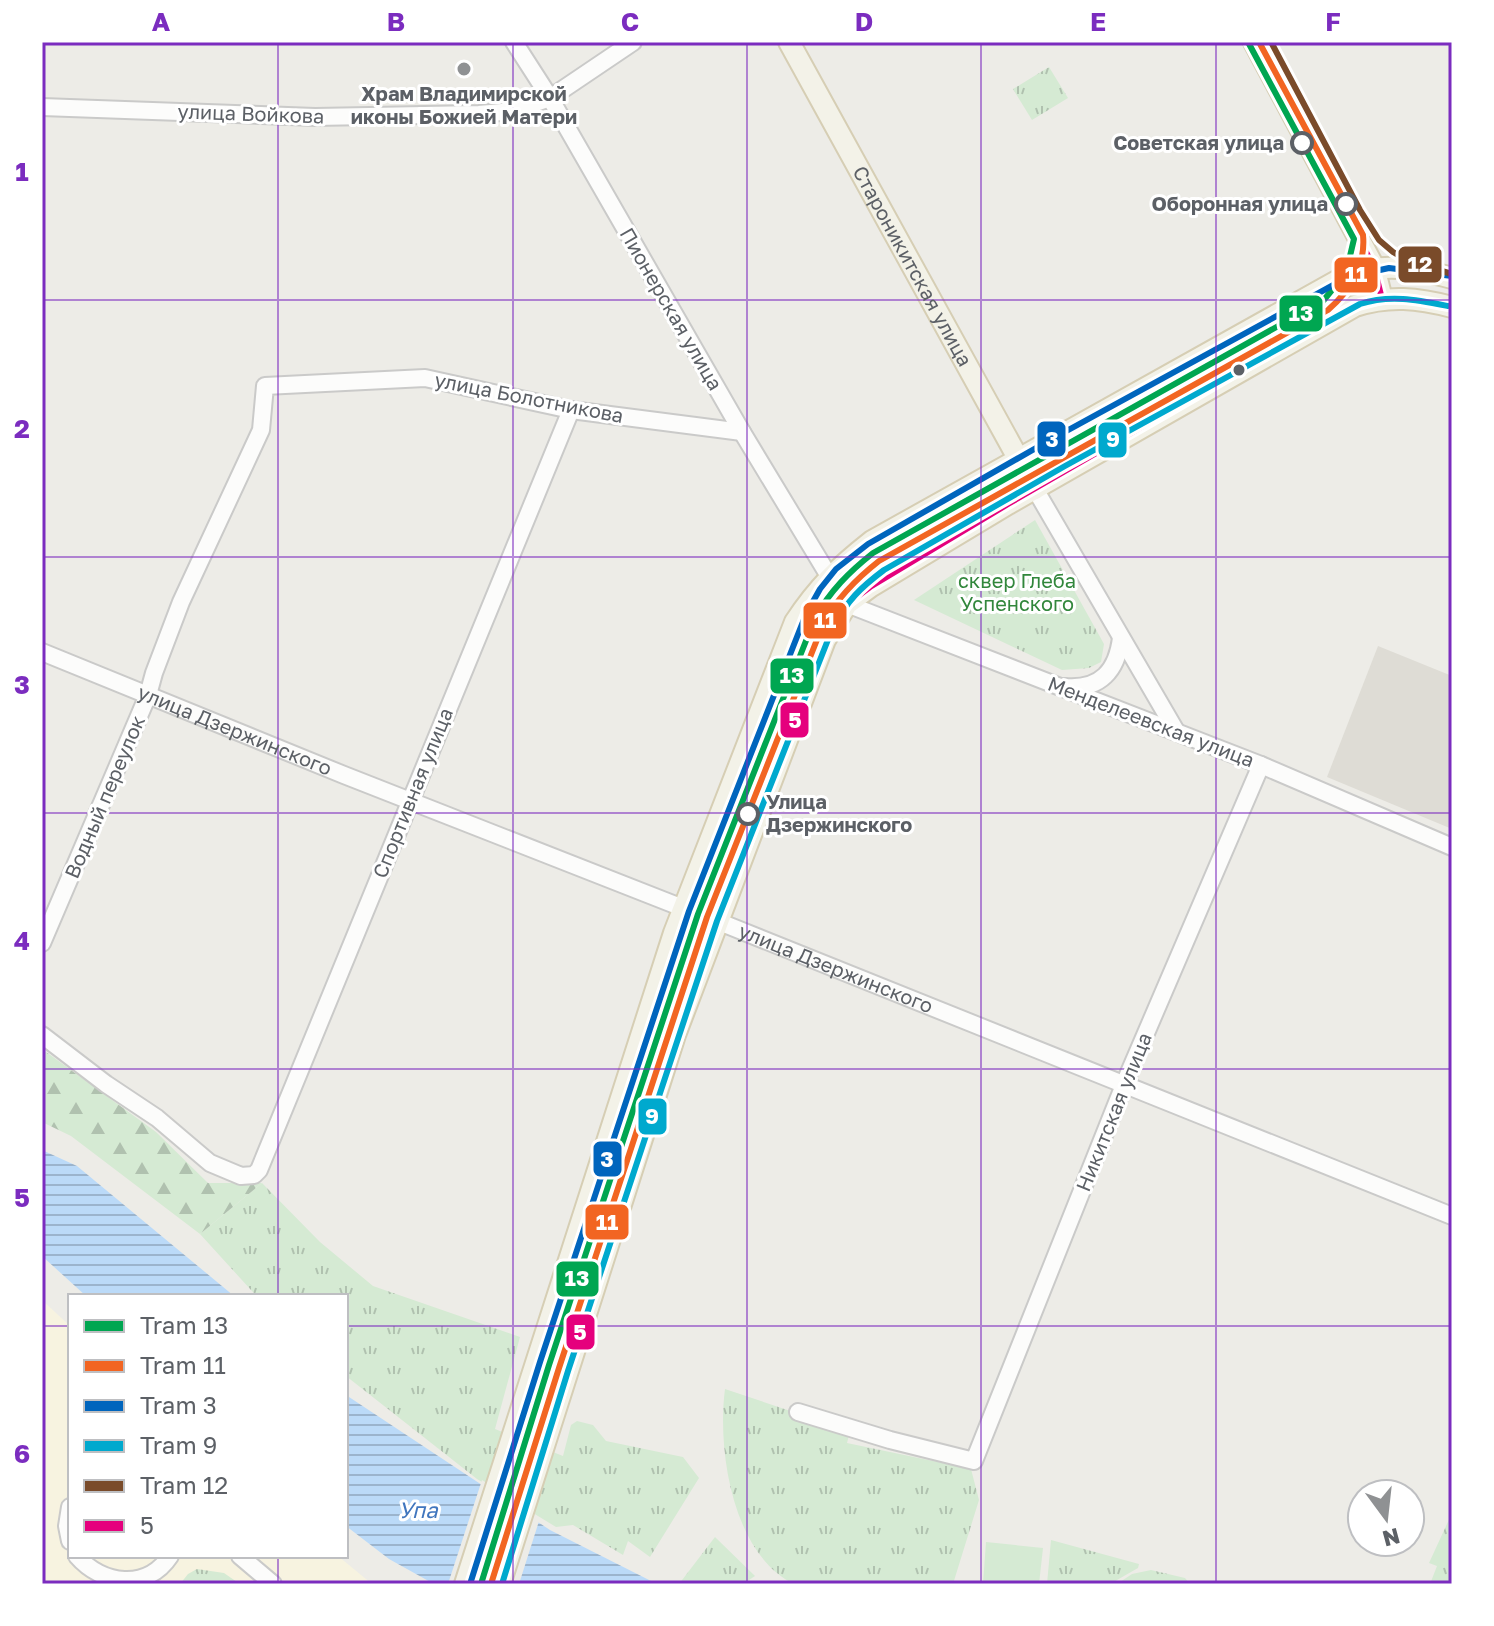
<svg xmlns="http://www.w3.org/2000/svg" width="1494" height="1626" viewBox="0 0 1494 1626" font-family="'Golos Text',sans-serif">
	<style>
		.commercial { fill: #f7f3e0 }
		.education { fill: #dedcd5 }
		.grass { fill: url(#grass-tufts) }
		.forest { fill: url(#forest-firs) }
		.pitch { fill: #d5ead3 }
		.water { fill: url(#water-rules) }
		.pier { fill: #edece7 }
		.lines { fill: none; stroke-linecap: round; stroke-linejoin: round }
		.minor-casing { stroke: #cacac9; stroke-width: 20 }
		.major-casing { stroke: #d6ceb4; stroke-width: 24 }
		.minor { stroke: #fcfcfb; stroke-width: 16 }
		.major { stroke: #f3f2e8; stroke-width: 20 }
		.bus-1-casing { stroke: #fff; stroke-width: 12 }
		.bus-1 { stroke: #e5007d; stroke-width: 6 }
		.tram-1-casing { stroke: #fff; stroke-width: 12 }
		.tram-2-casing { stroke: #fff; stroke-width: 12 }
		.tram-3-casing { stroke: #fff; stroke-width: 12 }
		.tram-4-casing { stroke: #fff; stroke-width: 12 }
		.tram-5-casing { stroke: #fff; stroke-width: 12 }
		.tram-1 { stroke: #00a651; stroke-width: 6 }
		.tram-2 { stroke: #f26522; stroke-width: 6 }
		.tram-3 { stroke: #0065bd; stroke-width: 6 }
		.tram-4 { stroke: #00a9ce; stroke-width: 6 }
		.tram-5 { stroke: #7a4b2a; stroke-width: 6 }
		.grid { fill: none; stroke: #7b2cbf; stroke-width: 2; stroke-opacity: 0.55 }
		.poi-dot { fill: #8f9193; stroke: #fff; stroke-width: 3 }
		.stop-dot { fill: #fff; stroke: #5c6066; stroke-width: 4 }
		.bus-dot { fill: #5c6066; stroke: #fff; stroke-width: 3 }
		.labels { text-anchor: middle; stroke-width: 6; stroke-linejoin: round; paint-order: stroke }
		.poi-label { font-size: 20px; font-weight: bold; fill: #5c6066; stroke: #fff }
		.street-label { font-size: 20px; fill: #5c6066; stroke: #fff }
		.stop-label { font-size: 20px; font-weight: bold; fill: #5c6066; stroke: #fff; text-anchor: end }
		.park-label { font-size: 20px; fill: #32873c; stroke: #fff }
		.water-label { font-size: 22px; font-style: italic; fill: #4076be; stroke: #fff }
		.line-badge { stroke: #fff; stroke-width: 3 }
		.badge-label { font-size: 22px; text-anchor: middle; font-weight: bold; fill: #fff }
		.neatline { fill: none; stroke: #7b2cbf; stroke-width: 3 }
		.grid-label { font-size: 26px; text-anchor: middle; font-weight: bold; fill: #7b2cbf }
	</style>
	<defs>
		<pattern id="grass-tufts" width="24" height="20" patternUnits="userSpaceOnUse" patternTransform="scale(2)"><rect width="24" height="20" fill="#d5ead3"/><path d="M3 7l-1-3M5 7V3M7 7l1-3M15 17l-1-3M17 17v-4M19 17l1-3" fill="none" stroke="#b0c1af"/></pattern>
		<pattern id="forest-firs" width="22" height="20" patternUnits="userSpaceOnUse" patternTransform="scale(2)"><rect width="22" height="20" fill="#d5ead3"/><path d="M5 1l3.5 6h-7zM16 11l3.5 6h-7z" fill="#b0c1af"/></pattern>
		<pattern id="water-rules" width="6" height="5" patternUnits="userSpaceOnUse" patternTransform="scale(2)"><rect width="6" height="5" fill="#bbdaf8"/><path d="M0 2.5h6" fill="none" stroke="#9bb4cd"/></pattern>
	</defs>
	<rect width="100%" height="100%" fill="#edece7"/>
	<path class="commercial" d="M42,1300L70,1326V1556H338L372,1584H42Z"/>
	<path class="education" d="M1378,646L1452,676V829L1327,777Z"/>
	<g class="grass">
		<path d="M1049,67L1068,98L1032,120L1013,89Z"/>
		<path d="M1035,520L1104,644L1101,662L1089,668L1062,670L914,600Z"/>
		<path d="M262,1183L320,1242L373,1286L520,1337L495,1429L563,1456L571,1425L577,1421L593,1425L606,1441L683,1457L699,1478L650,1557L628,1541L623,1555L573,1525L556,1527L477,1479L346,1376V1296H257L251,1290L200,1234Z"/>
		<path d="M725,1389L850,1431L847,1443L971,1469L979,1500L953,1584H794C732,1554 717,1449 725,1389Z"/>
		<path d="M1452,1513V1584H1430L1437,1566L1429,1563Z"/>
		<path d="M715,1537L755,1576L743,1584H679Z"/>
		<path d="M1051,1540L1139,1564L1138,1568L1110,1584H1047Z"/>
		<path d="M197,1569L224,1573L237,1582L180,1584L188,1574Z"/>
		<path d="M1151,1570L1185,1578L1190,1584H1117L1132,1574Z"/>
	</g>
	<path class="forest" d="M42,1049L156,1132L208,1183H262L200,1234L71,1136L42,1122Z"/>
	<path class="pitch" d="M986,1542L1043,1548L1039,1584H983Z"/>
	<g class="water">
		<path d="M42,1150L77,1166L234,1296H86L42,1256Z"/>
		<path d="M346,1395L550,1530L657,1584H434L389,1559L346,1526Z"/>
	</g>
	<path class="pier" d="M482,1480L540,1518L519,1584H448Z"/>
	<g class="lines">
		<defs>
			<g id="minor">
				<path d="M514,42L550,98L742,432L829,576"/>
				<path d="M42,107L315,117L479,114L513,111L550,98L633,42"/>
				<path d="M1035,489L1176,731"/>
				<path d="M847,604L1261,765L1452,847"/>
				<path id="s1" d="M42,652L344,775L683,908"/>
				<path d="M1065,687C1101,690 1117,670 1121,638"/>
				<path id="s2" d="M717,921L1452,1216"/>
				<path d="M42,943L148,695L154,673L181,602L261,430L265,386L425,378L571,410L742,432"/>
				<path d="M42,1035L106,1084L157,1118L210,1163L241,1176L254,1175L259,1170L571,410"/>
				<path d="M798,1412L890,1440L974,1461L1128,1075L1261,765"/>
				<path d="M70,1507L67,1526L70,1541"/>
				<path d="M77,1556C102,1585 147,1591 170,1556"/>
				<path d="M240,1556L273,1584"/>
			</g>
			<g id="major">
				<path id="s3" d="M789,42L1035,489"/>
				<path d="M1254,42L1374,267L1382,299"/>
				<path d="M465,1584L674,933L795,622C818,587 839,567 872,541L1346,276C1383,262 1415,268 1452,278"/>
				<path d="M500,1584L675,1035L825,640L847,604L870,587L1008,504L1355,306C1389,295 1418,298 1452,307"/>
			</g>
		</defs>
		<use href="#minor" class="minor-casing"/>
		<use href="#major" class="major-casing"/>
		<use href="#minor" class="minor"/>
		<use href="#major" class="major"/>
		<defs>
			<path id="bus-1" d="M500,1584L675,1035L825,640L847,604L870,587L1008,504L1325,321L1355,306L1382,299L1374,267L1254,42"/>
		</defs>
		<use href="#bus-1" class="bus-1-casing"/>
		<use href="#bus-1" class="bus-1"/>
		<defs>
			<path id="tram-1" d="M481,1584L549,1365L698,914L815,618C830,591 849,572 873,553L1323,301L1346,273L1354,239L1248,42"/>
			<path id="tram-2" d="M491,1584L559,1368L707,917L824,622C838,597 856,579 879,561L1328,310C1350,291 1366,265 1363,235L1259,42"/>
			<path id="tram-3" d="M471,1581L540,1362L689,911L806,614L820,589L836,569L868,544L1050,440L1348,277L1389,268L1452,276"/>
			<path id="tram-4" d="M502,1584L568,1371L717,921L833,627C848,600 860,588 884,570L1065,466L1360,304C1390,294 1418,300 1448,306"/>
			<path id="tram-5" d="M1271,42L1360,210L1379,240L1393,252L1408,261L1452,274"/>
		</defs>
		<use href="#tram-1" class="tram-1-casing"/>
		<use href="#tram-2" class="tram-2-casing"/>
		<use href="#tram-3" class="tram-3-casing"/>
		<use href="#tram-4" class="tram-4-casing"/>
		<use href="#tram-5" class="tram-5-casing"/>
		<use href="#tram-1" class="tram-1"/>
		<use href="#tram-2" class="tram-2"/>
		<use href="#tram-3" class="tram-3"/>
		<use href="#tram-4" class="tram-4"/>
		<use href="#tram-5" class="tram-5"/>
	</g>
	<path class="grid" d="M278,42V1296M513,42V1584M747,42V1584M981,42V1584M1216,42V1584M42,300H1452M42,557H1452M42,813H1452M42,1069H1452M42,1326H70M346,1326H1452M278,1556V1584"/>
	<circle class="poi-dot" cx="464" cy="69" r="8"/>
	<g class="stop-dot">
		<circle cx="1302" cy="143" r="10"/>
		<circle cx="1346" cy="204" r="10"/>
		<circle cx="748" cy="814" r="10"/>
	</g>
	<circle class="bus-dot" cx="1239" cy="370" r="7"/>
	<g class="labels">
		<g class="poi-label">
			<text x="464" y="101">Храм Владимирской<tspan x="464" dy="23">иконы Божией Матери</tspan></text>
		</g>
		<g class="street-label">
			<text transform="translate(251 114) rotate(2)" y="7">улица Войкова</text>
			<text dy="7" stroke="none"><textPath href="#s3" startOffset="256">Староникитская улица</textPath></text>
			<text transform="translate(671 309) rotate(60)" y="7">Пионерская улица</text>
			<text transform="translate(529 398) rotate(11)" y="7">улица Болотникова</text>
			<text transform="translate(1151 722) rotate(21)" y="7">Менделеевская улица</text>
			<text dy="7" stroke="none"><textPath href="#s1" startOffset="208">улица Дзержинского</textPath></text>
			<text transform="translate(413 793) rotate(-68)" y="7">Спортивная улица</text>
			<text transform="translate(105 797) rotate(-67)" y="7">Водный переулок</text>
			<text dy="7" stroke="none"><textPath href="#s2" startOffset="128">улица Дзержинского</textPath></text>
			<text transform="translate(1114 1112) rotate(-68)" y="7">Никитская улица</text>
		</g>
		<g class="stop-label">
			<text x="1284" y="150">Советская улица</text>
			<text x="1328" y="211">Оборонная улица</text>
			<text x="766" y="809" text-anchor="start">Улица<tspan x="766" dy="23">Дзержинского</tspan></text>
		</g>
		<g class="park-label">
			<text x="1017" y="588">сквер Глеба<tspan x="1017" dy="23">Успенского</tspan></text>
		</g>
		<g class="water-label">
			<text x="418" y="1518">Упа</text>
		</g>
	</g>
	<g class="line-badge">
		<rect x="1397" y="245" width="46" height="39" rx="8" fill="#7a4b2a"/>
		<rect x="1333" y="256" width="46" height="38" rx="8" fill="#f26522"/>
		<rect x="1278" y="294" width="46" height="39" rx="8" fill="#00a651"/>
		<rect x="1036" y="420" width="31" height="38" rx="8" fill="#0065bd"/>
		<rect x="1097" y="421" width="31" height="38" rx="8" fill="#00a9ce"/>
		<rect x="802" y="601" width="46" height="39" rx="8" fill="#f26522"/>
		<rect x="769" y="657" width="46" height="38" rx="8" fill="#00a651"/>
		<rect x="779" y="701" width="31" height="38" rx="8" fill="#e5007d"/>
		<rect x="637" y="1097" width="31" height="39" rx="8" fill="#00a9ce"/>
		<rect x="592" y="1140" width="31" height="38" rx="8" fill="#0065bd"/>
		<rect x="584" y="1203" width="46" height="38" rx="8" fill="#f26522"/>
		<rect x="555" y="1260" width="45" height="38" rx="8" fill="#00a651"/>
		<rect x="565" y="1313" width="31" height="38" rx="8" fill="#e5007d"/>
	</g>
	<g class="badge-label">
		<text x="1420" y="272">12</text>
		<text x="1356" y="282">11</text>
		<text x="1301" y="321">13</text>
		<text x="1052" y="447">3</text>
		<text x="1113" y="447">9</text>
		<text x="825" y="628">11</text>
		<text x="792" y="683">13</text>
		<text x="795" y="728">5</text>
		<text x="652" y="1124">9</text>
		<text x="607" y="1167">3</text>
		<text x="607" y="1230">11</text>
		<text x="577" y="1286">13</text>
		<text x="580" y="1340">5</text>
	</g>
	<rect width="1494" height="1626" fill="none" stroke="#ffffff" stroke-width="88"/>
	<rect x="68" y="1294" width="280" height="264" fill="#ffffff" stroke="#bebfc2" stroke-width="2"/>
	<rect x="84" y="1320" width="40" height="12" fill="#00a651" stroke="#bebfc2" stroke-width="2"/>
	<text x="140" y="1334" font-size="24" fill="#5c6066">Tram 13</text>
	<rect x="84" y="1360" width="40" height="12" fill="#f26522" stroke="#bebfc2" stroke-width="2"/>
	<text x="140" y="1374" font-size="24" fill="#5c6066">Tram 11</text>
	<rect x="84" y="1400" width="40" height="12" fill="#0065bd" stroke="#bebfc2" stroke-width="2"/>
	<text x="140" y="1414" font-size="24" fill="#5c6066">Tram 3</text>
	<rect x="84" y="1440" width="40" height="12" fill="#00a9ce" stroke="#bebfc2" stroke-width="2"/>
	<text x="140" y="1454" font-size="24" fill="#5c6066">Tram 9</text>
	<rect x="84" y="1480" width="40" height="12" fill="#7a4b2a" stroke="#bebfc2" stroke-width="2"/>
	<text x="140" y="1494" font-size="24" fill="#5c6066">Tram 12</text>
	<rect x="84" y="1520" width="40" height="12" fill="#e5007d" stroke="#bebfc2" stroke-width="2"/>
	<text x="140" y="1534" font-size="24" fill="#5c6066">5</text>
	<g transform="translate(1386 1518) rotate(165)"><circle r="38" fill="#ffffff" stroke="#bebfc2" stroke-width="2"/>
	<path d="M0-6L14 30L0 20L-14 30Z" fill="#8f9193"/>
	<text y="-12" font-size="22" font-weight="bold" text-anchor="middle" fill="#5c6066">N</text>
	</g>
	<rect x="44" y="44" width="1406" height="1538" class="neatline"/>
	<g class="grid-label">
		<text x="161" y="31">A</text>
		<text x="396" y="31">B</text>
		<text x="630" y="31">C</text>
		<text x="864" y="31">D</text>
		<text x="1098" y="31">E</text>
		<text x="1333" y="31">F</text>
		<text x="22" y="181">1</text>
		<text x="22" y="438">2</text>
		<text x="22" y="694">3</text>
		<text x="22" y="950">4</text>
		<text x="22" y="1207">5</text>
		<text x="22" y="1463">6</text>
	</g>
</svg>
